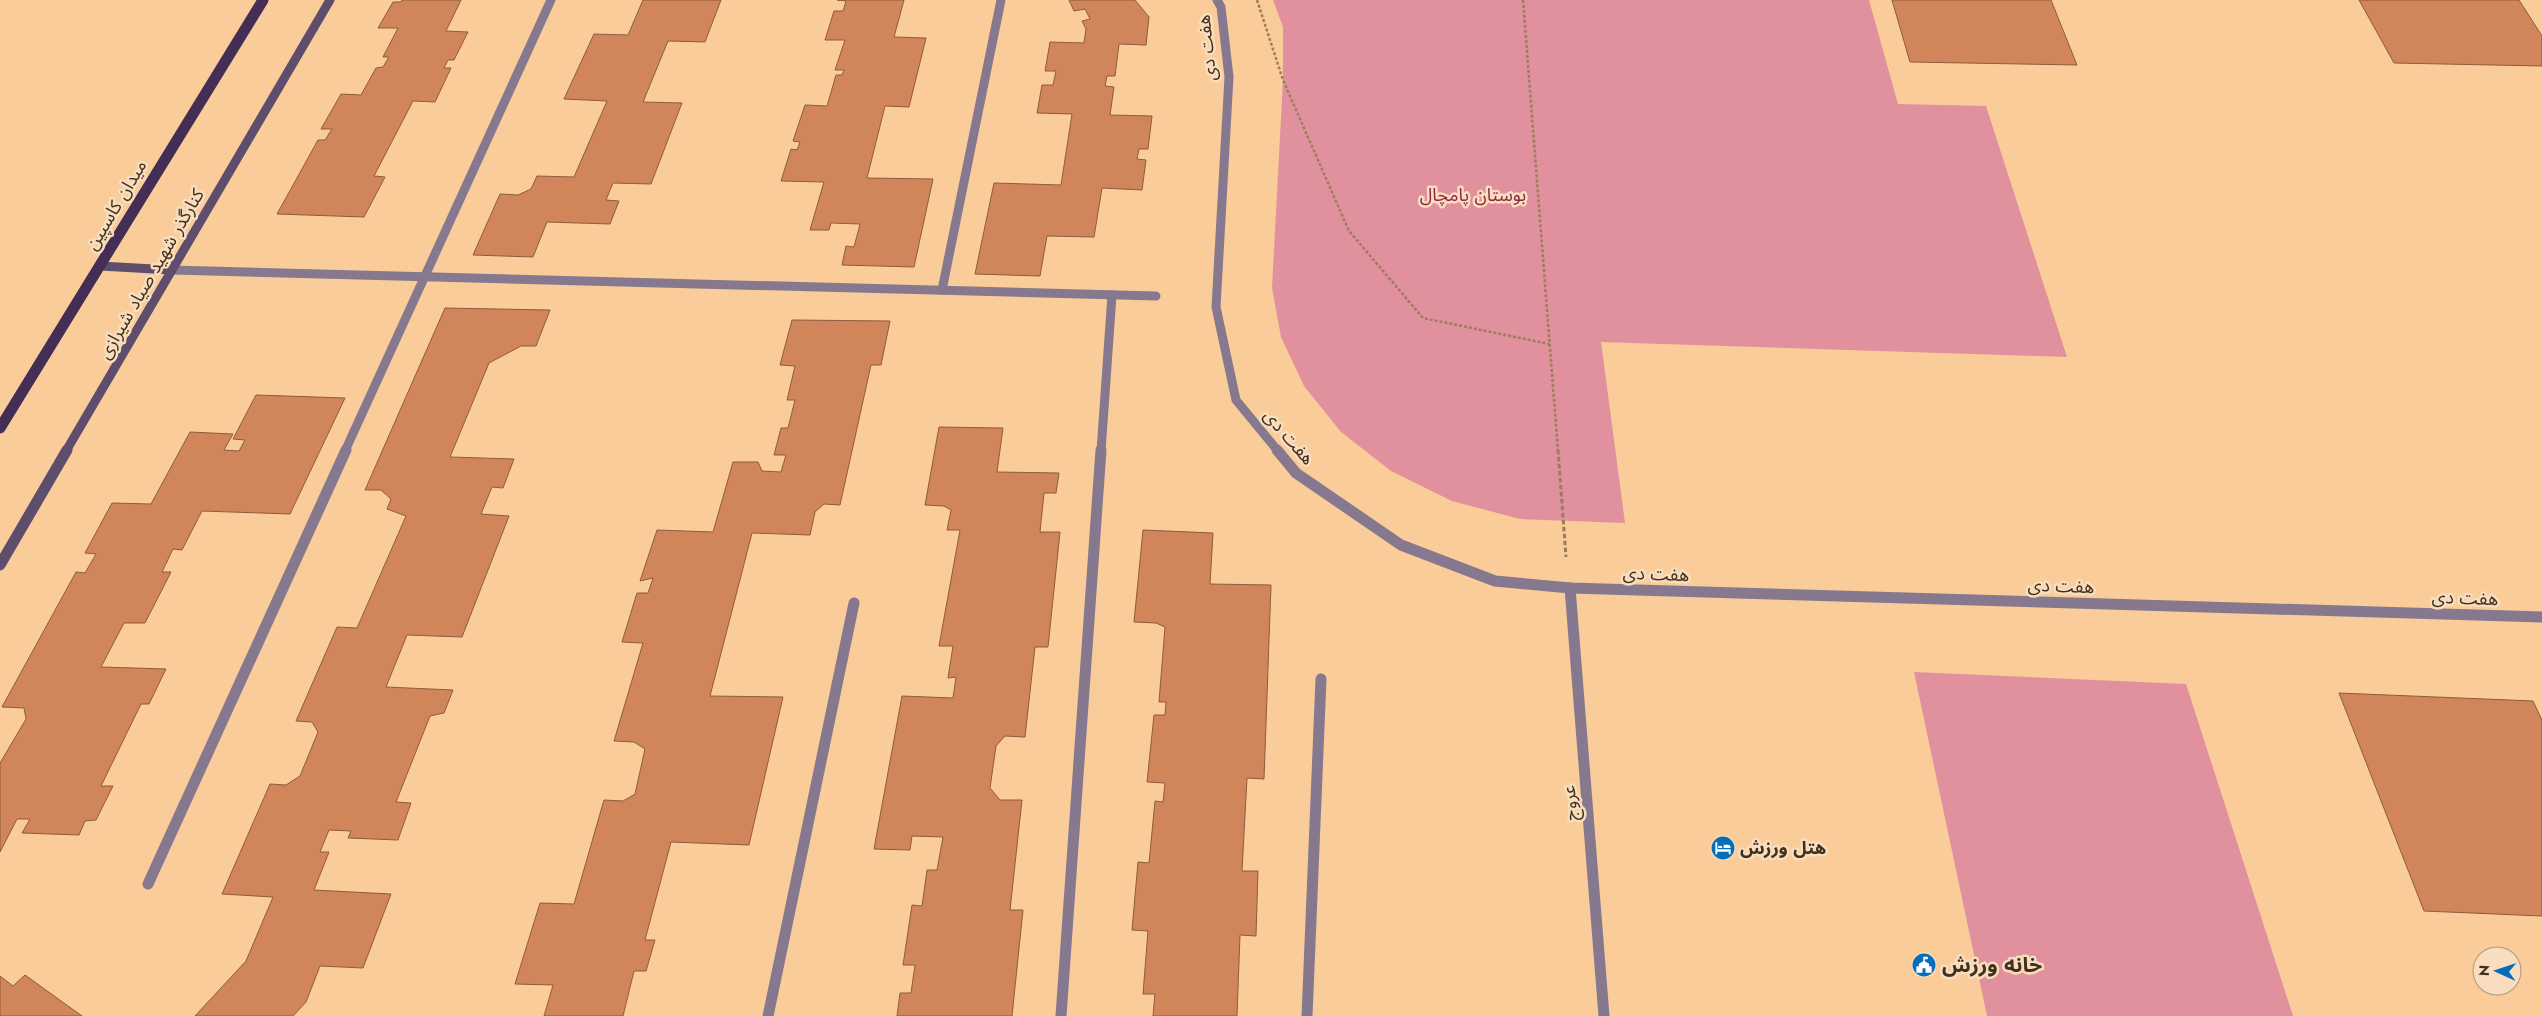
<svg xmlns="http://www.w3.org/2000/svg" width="2542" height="1016" viewBox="0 0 2542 1016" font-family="Jost,'Noto Sans Arabic',sans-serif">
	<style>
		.green { fill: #e1909d }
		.building { fill: #d1855a; stroke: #905b3d }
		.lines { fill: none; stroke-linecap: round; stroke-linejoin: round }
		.path-far1 { stroke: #9d7d5a; stroke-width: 2.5; stroke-dasharray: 3 2; stroke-linecap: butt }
		.path { stroke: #9d7d5a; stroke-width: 3; stroke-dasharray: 4.5 2.5; stroke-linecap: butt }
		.minor-far1 { stroke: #85788f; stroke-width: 9 }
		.minor { stroke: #85788f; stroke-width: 11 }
		.tertiary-far1 { stroke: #85788f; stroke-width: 9 }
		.tertiary { stroke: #85788f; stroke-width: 11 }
		.secondary-far1 { stroke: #5f4d6d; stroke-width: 9 }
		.secondary { stroke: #5f4d6d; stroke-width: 11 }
		.primary { stroke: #442e55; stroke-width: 11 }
		.labels { text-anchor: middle; stroke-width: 5; stroke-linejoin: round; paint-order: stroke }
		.street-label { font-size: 18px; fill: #42301c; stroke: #f8ddbf }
		.park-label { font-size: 18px; fill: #8e2641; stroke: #f8ddbf }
		.poi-label { font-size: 18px; font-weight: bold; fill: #42301c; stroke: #f8ddbf; text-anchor: start }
		.near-poi-label { font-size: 21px; font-weight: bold; fill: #42301c; stroke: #f8ddbf; text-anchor: start }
	</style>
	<rect width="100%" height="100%" fill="#f9cc99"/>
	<g class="green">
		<path d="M1273,0H1869L1898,104L1986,106L2067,357L1601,342L1625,523L1520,519L1452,501L1391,471L1341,432L1304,386L1281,337L1272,288L1283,80V27Z"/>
		<path d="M1914,672L2186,684L2293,1016H1987Z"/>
	</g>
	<g class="building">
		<path d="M402,0H461L446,31L468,32L454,60H448L444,68H451L435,102L413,101L374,176L385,177L364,217L277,214L318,140H325L332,129H321L341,94L361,95L376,68L383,67L389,57H383L398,28H378L393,2H401Z"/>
		<path d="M643,0H721L705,42L668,41L643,102L682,103L651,184L613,183L606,200L619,201L610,224L547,222L533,257L473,255L500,194L518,195L531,189L537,176L574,177L607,101L564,99L594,34L628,35Z"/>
		<path d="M837,0H904L894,37L926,38L909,107L885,106L867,178L933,179L914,267L842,265L846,246L854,247L860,224L831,223L829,230H810L824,182L781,181L791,149L797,150L800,142L793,141L805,105L827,106L836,75H842L844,70H835L845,40H825L834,11H843L846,1Z"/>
		<path d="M1069,0H1135L1149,17L1146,45L1119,44L1115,76H1107L1105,86L1114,87L1110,115L1152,116L1148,149H1139L1137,159L1146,160L1142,190L1102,188L1094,237L1047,236L1040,276L975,274L994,183L1061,185L1072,114L1037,113L1042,85H1053L1056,71H1045L1050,42L1084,43L1086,29L1082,21L1090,19L1085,9L1074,11Z"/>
		<path d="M1892,0H2051L2077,65L1910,62Z"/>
		<path d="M2359,0H2519L2542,36V66L2394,63Z"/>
		<path d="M445,308L550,310L536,346H521L489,363L450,457L514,459L503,488L492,487L481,514L509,516L462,637L407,635L386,687L453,690L444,713L430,716L396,802L411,803L398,840L348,838L351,831L329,830L320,852H329L314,890L391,894L363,968L320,966L306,1002L293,1016H195L246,961L273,897L222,894L270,784L286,785L300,776L318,732L312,722L296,721L337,627L357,628L406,516L387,509L391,499L381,490H365Z"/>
		<path d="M792,320L890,321L881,365H871L840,505L824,504L815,512L810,535L752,533L710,696L783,697L749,845L671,842L645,940H655L646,971H634L623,1016H544L553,985L515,984L540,903L574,904L604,800L623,801L635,794L645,749L634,742L614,741L643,643L622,642L637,593H648L653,578L640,581L657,530L713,532L733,462H758L762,471L781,472L786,455H774L781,428H788L795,400H787L795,366L780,365Z"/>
		<path d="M256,395L345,398L290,514L202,511L182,550L173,549L162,572H171L145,623H124L101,667L166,669L149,704H141L101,786H113L96,820L85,821L79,835L22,833L30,819H17L0,852V763L26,719L24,708L2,707L76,572L85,573L96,554L85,553L112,503L151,504L190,432L233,434L224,450L239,451L245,440L233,439Z"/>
		<path d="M939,427L1003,428L997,472L1059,473L1056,493H1044L1040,532H1060L1048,647H1035L1025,737L1005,736L996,746L990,788L1000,800H1022L1010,910H1023L1012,1016H897L900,993H911L915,965H903L912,905L922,906L927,870H937L943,837L912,836L910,850L874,849L902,696L953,698L956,677L948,678L953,646H939L960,530H947L951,510L944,506L925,505Z"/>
		<path d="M1143,530L1213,533L1210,584L1271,585L1264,779L1247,778L1242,871H1258L1256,936L1240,935L1237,1016H1153L1155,994H1143L1148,931L1132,930L1138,862L1149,863L1155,801L1163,802L1165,783L1147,782L1154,715H1165L1166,702H1159L1165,627L1156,623L1134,622Z"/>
		<path d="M2339,693L2533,701L2542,720V916L2424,911Z"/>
		<path d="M25,975L82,1016H0V976L13,986Z"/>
	</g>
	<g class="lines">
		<g class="path-far1">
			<path d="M1257,0L1283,80L1349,231L1423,318L1549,344"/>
			<path d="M1523,0L1558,451"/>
		</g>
		<path class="path" d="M1558,450L1566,557"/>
		<g class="minor-far1">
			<path d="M172,270L1156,296"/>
			<path d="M942,290L1001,0"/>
			<path d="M345,451L551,0"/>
			<path d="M1101,451L1112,295"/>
		</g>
		<g class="minor">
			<path d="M1570,588L1604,1016"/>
			<path d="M148,884L346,450"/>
			<path d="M768,1016L854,603"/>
			<path d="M1061,1016L1101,450"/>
			<path d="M1307,1016L1321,679"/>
		</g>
		<path class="tertiary-far1" d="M1217,0L1221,7L1229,77L1216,307L1236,400L1278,451"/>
		<path class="tertiary" d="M1277,450L1296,473L1401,545L1495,581L1570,588L2542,617"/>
		<g class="secondary-far1">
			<path d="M100,266L172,270"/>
			<path d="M66,451L330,0"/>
		</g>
		<path class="secondary" d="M0,565L67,450"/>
		<path class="primary" d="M0,428L263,0"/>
	</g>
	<defs>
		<symbol id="hotel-disc" viewBox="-11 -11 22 22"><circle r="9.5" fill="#076db9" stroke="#f8ddbf"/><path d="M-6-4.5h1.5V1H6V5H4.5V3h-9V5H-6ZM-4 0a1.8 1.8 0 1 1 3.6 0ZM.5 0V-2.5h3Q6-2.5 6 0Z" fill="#fff"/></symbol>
		<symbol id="civic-disc" viewBox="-11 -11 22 22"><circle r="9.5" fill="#076db9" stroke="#f8ddbf"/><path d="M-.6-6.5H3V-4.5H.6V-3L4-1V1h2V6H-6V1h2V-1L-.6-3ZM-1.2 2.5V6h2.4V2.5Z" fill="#fff"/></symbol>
	</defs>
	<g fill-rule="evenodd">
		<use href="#hotel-disc" x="1709" y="834" width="28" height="28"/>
		<use href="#civic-disc" x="1910" y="951" width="28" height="28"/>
	</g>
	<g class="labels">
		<g class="street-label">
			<text transform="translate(1207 48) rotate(-96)" y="6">هفت دی</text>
			<text transform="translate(116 205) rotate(-59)" y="6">میدان کاسپین</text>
			<text transform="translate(151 274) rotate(-60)" y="6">کنارگذر شهید صیاد شیرازی</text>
			<text transform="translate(1289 437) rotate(49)" y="6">هفت دی</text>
			<text transform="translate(1656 574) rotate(2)" y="6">هفت دی</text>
			<text transform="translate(2061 586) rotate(2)" y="6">هفت دی</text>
			<text transform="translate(2465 598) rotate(2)" y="6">هفت دی</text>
			<text transform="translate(1570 803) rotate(-95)" y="6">عروج</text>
		</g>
		<g class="park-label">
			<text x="1473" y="201">بوستان پامچال</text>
		</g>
		<g class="poi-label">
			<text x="1740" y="854">هتل ورزش</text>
		</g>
		<g class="near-poi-label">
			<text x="1942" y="972">خانه ورزش</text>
		</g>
	</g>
	<g transform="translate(2497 971) rotate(273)"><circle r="24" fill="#f8ddbf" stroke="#af987e"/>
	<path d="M0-4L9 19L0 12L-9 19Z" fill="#076db9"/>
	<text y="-8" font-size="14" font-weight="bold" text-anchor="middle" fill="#42301c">N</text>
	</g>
</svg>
